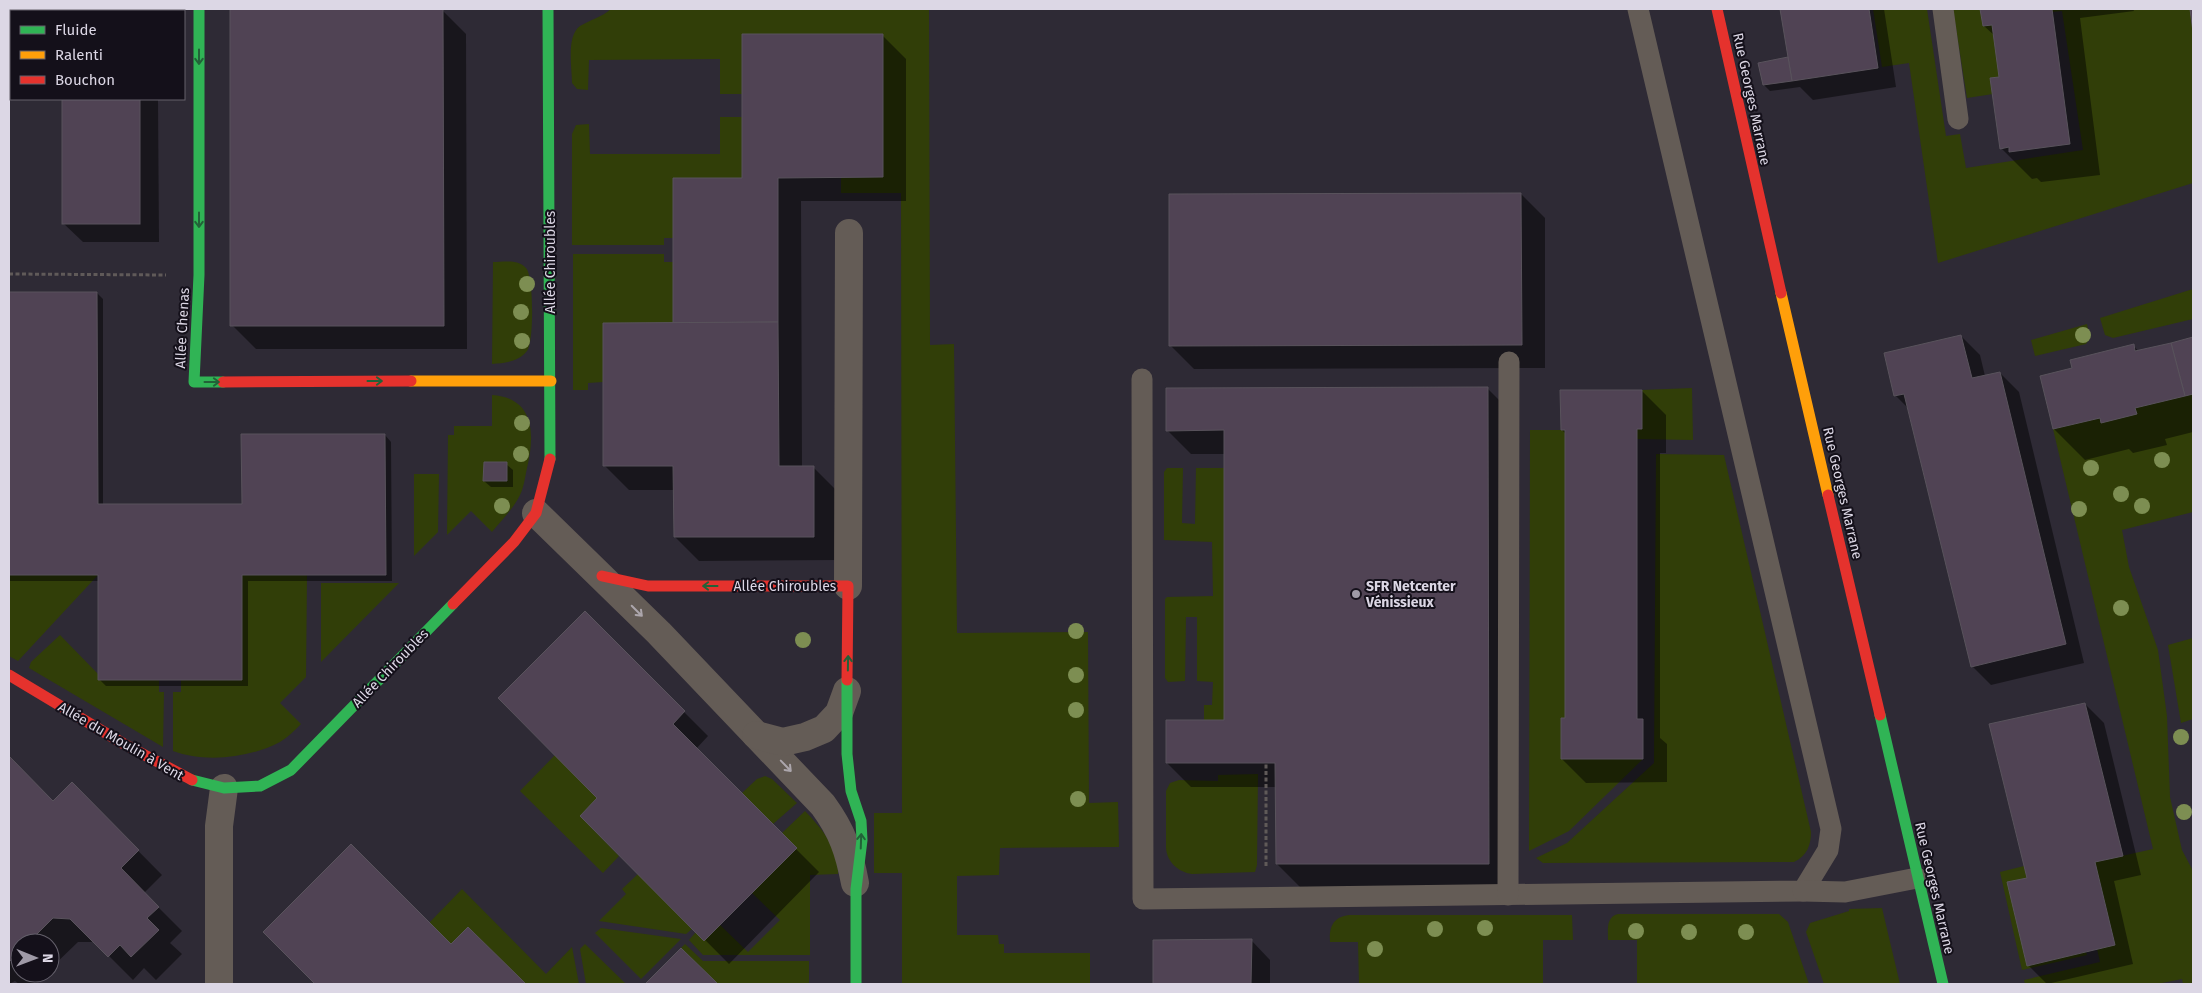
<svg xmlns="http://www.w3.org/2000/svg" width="2202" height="993" viewBox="0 0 2202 993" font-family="'Fira Sans',sans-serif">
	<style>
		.green { fill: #313e08 }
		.shadow { fill: #0007 }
		.building { fill: #504354; stroke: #59535c }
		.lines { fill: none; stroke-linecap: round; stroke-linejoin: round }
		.path { stroke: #605a59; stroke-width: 3; stroke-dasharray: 4 2.5; stroke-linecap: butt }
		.lane { stroke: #645c56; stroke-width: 21 }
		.street { stroke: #645c56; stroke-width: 28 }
		.fast { stroke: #30b455; stroke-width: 11 }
		.slow { stroke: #ff9f0a; stroke-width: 11 }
		.jam { stroke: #e5322d; stroke-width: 11 }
		.tree { fill: #7d8e52 }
		.oneway { stroke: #226238 }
		.oneway2 { stroke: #aca6ac }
		.poi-dot { fill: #9f9aa7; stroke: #14101a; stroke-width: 2 }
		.labels { text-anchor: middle; stroke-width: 4; stroke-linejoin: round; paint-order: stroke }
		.street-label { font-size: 14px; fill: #dcd7e5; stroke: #14101a }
		.poi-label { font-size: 14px; font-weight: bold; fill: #dcd7e5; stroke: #14101a; text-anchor: start }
	</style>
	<rect width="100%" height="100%" fill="#2e2a35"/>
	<g class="green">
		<path d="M611,9H929L930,345L954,344L957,633L1088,632L1089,803L1118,802L1119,847L1000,848L999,875L957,876V935H998L999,944H1004V953H1090V984H902V873H874V813H902L901,193H841V178L883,177V34H742V94H720V59L589,60L588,90L577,89L572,83C572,68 566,36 580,26C590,20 602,17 611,9Z"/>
		<path d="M1873,9H1927L1946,136L1960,134L1966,168L2083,150L2062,11L2052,12V9H2190L2193,32V183L1938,263L1909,63L1882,67Z"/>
		<path d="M1953,9H1980L1983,26L1992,25L1999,77L1990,78L1993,94L1967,98Z"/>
		<path d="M720,117H742V178H673V238H664V245H572V134L576,125L589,124L590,154H720Z"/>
		<path d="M573,254H664V262H673V323H603V382L588,383V390H573Z"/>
		<path d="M493,262C504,262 518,259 526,268C534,276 534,343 527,351C518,362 505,363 492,364Z"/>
		<path d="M2193,289V319L2113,338L2105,335L2100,318Z"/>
		<path d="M2087,324L2090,338L2086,344L2035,356L2031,340Z"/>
		<path d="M1692,388L1693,440L1636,439L1637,429H1642V390Z"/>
		<path d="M2193,394V512L2122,530L2129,567L2158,650L2167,716L2170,797L2182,850L2193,871V984H2183L2182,979L2157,984H2025L2024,980L2100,962L2097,949L2115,944L2095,862L2153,849L2053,429L2100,418L2101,423L2137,414L2135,408Z"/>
		<path d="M492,395C535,398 535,435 527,468C525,477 524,487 520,495C513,509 502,520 492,532L471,511L447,535L448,435H454V426H492Z"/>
		<path d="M1530,430H1565V718H1561V759H1643L1569,831L1529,851Z"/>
		<path d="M1656,454L1724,455L1811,832C1811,845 1807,856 1794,862L1543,863L1536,858L1567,843L1654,763Z"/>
		<path d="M1167,468H1183L1182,523L1195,524L1196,468H1224V720H1204V705H1212L1213,682L1197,681V617H1186L1185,681L1168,682L1165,678V599L1167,597L1213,596L1212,542L1164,540V472Z"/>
		<path d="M414,474H439L438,532L414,556Z"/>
		<path d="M9,575H98L18,661L9,656Z"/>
		<path d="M242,575H307L306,677L280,703L301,724C295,730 288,737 280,742C250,758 205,763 173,751V692H181V680H242Z"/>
		<path d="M321,583H399L321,662Z"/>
		<path d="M60,635L98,674L99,680H159V692H164L163,747L29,668L31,662Z"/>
		<path d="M2193,638V719L2181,723L2168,645Z"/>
		<path d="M555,755L597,798L580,816L619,856L603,873L520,791Z"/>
		<path d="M1258,774L1257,865L1255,872L1192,874C1178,872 1167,862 1166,848V791L1170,783L1179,780L1218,781V775Z"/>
		<path d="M765,776L772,779L797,803L773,824L742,793L757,779Z"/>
		<path d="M805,811C822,829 839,848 838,874L810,875V955H703L689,940L696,932L720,925L748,952L780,920L752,893L782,833Z"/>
		<path d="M2024,866L2027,878L2008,883L2027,965L2086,952L2087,955L2022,970L2000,872Z"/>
		<path d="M638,874L692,929L686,934L599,921L626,894L622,889Z"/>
		<path d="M462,889L546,974L572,947L579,984H526L468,927L451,944L429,923Z"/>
		<path d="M1882,908L1900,984H1824L1806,932L1810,923L1849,911V909Z"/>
		<path d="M1618,914H1779L1788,922L1809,984H1637V940H1608C1608,929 1606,917 1618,914Z"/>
		<path d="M1349,915H1572L1573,940H1543V984H1359L1358,942H1330C1329,927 1333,917 1349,915Z"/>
		<path d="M601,928L681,939L641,979L595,933Z"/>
		<path d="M585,944L626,984H586L580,949Z"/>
		<path d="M685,944L703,961H809V984H718L681,948Z"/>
	</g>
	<g class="shadow">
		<path d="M1781,9H1884L1896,87L1813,100L1800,87L1770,91L1764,85L1790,58Z"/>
		<path d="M1982,9H2133L2134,11L2080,18L2100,175L2041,182L2037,178L2032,179L2001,148L2000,78L1995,36L1984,26Z"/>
		<path d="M442,10L466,34L467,349H256L232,325Z"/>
		<path d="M882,35L906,59V201H801L802,467H813L837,491L838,560L699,561L675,537V490H629L605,466L743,179Z"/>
		<path d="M63,99H158L159,242H83L63,223Z"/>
		<path d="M1521,194L1545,218V368L1194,369L1170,345Z"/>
		<path d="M9,293H97L103,299V505H243L385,435L391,442L392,581H248V686H106L100,680V581H9Z"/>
		<path d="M1961,336L1980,355L1985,376L2000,373L2019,392L2084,663L1991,685L1972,666L1910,410L1895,395Z"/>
		<path d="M2193,339V432L2165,439L2167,445L2133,453L2129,449L2085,460L2054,429L2041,377L2073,369L2133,345L2139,352Z"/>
		<path d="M1488,389L1512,413V888H1301L1277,864V787H1191L1167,763L1225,721V454H1191L1167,430Z"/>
		<path d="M1642,391L1666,415V453H1660V738L1667,744V782L1586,783L1562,759L1566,719V434L1562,430Z"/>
		<path d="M506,464L513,470V487H491L484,481Z"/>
		<path d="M585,613L708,736L696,749L819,872L729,964L582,816L599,798Z"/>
		<path d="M2085,704L2104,723L2141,875L2114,881L2133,964L2047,984L2028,965V879Z"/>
		<path d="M9,758L53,802L72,784L162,875L144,893L182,931L170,943L182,954L156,980L144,968L133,980L95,942H78L50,969V943H20V973H46L35,984H19L15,981L9,984Z"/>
		<path d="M468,929L524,984H317L265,932L451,946Z"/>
		<path d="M1251,940L1270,960V984H1154V941Z"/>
		<path d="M681,950L716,984H647Z"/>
	</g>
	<g class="building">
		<path d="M230,9H443L444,326H230Z"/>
		<path d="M1780,9H1869L1878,68L1792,81Z"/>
		<path d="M1980,9H2052L2070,144L2009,152V147L2000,149L1990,78L1999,77L1992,25L1983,26Z"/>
		<path d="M2190,9H2193V32Z"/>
		<path d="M742,34H883V177L778,178V322L673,323V178H742Z"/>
		<path d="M1788,57L1792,81L1763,85L1758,63Z"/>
		<rect x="62" y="99" width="78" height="125"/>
		<path d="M1521,193L1522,345L1169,346V194Z"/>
		<path d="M9,292H97L98,504H242L241,434H385L386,575H242V680H98V575H9Z"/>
		<path d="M778,322L779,466H814V537H674L673,466H603V323Z"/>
		<path d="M1961,335L1972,378L2000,372L2066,644L1971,667L1904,394L1894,396L1884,353Z"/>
		<path d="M2193,337V394L2185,396L2171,343Z"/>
		<path d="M2171,343L2185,396L2135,408L2137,414L2101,423L2100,418L2053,429L2040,376L2072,368L2070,360L2134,344L2135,351Z"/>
		<path d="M1488,387L1489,864H1276L1275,763H1166V720H1224V430L1166,431V388Z"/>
		<path d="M1560,390H1642V429H1637V719H1643V759H1561V718H1565V430H1561Z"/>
		<path d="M484,462H507V481H483Z"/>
		<path d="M585,611L685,711L673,724L797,848L704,941L580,816L597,798L498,698Z"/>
		<path d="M2085,703L2123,856L2095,862L2115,945L2027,966L2007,882L2027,878L1989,724Z"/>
		<path d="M9,756L53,801L72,782L139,850L121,868L159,907L147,918L159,930L131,957L120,945L108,957L70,919L53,918L28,943H20V951L9,962Z"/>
		<path d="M351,844L451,944L468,927L526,984H315L263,932Z"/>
		<path d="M1252,939L1251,984H1153V940Z"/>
		<path d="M681,948L718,984H645Z"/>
	</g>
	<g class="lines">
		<g class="path">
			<path d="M9,274L166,275"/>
			<path d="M1266,866V763"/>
		</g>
		<g class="lane">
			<path d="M1943,9L1958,119"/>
			<path d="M1142,379L1143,899L1803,891L1828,850L1831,829L1638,9"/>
			<path d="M1803,891L1845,892L1917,878"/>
			<path d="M1508,895L1509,362"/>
		</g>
		<g class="street">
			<path d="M536,513L659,633L823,805C842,831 849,851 855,883"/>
			<path d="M848,586L849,233"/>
			<path d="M756,735L783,742L805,737L824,729L839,713L847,691"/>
			<path d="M219,984V826L224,788"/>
		</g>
		<g class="fast">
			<path d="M199,9V275L194,382H223"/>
			<path d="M548,9L550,459"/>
			<path d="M847,680V754L851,791L861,821L862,840L856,889V984"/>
			<path d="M1880,715L1943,984"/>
			<path d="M192,780L224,788L260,786L291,770L453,604"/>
		</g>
		<g class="slow">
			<path d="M1781,293L1828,495"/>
			<path d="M411,381H551"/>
		</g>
		<g class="jam">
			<path d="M1717,9L1781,293"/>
			<path d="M223,382L411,381"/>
			<path d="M1828,495L1880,715"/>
			<path d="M602,576L648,586H848L847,680"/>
			<path d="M453,604L514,542L536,513L550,459"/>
			<path d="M9,675L124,744L192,780"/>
		</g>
	</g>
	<g class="tree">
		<circle cx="527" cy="284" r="8"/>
		<circle cx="521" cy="312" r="8"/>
		<circle cx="2083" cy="335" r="8"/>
		<circle cx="522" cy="341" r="8"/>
		<circle cx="522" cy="423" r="8"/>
		<circle cx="521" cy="454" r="8"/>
		<circle cx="2162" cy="460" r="8"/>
		<circle cx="2091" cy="468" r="8"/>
		<circle cx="2121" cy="494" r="8"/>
		<circle cx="502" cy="506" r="8"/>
		<circle cx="2142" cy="506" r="8"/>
		<circle cx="2079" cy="509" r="8"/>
		<circle cx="2121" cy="608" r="8"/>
		<circle cx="1076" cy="631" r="8"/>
		<circle cx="803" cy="640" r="8"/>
		<circle cx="1076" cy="675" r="8"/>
		<circle cx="1076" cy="710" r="8"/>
		<circle cx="2181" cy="737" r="8"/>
		<circle cx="1078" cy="799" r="8"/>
		<circle cx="2184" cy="812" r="8"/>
		<circle cx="1485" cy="928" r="8"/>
		<circle cx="1435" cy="929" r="8"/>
		<circle cx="1636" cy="931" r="8"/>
		<circle cx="1689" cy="932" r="8"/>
		<circle cx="1746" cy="932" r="8"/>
		<circle cx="1375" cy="949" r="8"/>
	</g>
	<defs><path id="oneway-shaft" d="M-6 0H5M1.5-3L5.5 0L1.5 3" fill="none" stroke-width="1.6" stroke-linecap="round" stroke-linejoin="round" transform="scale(1.25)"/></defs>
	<g class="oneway">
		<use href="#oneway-shaft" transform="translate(199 57) rotate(90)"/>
		<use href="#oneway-shaft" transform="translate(199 220) rotate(90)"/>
		<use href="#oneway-shaft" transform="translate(375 381)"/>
		<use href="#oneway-shaft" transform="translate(212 382)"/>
		<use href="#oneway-shaft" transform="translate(710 586) rotate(180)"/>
		<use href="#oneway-shaft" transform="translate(848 663) rotate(-89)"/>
		<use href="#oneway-shaft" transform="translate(861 841) rotate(-88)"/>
	</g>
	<g class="oneway2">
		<use href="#oneway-shaft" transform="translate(637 611) rotate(45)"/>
		<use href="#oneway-shaft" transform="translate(786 766) rotate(46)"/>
	</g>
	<circle class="poi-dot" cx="1356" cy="594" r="5"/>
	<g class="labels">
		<g class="street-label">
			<text transform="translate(1752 99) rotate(78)" y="5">Rue Georges Marrane</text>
			<text transform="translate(550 262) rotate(-90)" y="5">Allée Chiroubles</text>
			<text transform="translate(182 328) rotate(-87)" y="5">Allée Chenas</text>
			<text transform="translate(1843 493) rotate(77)" y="5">Rue Georges Marrane</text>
			<text x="785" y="591">Allée Chiroubles</text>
			<text transform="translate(390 668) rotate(-46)" y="5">Allée Chiroubles</text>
			<text transform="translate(121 741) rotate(30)" y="5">Allée du Moulin à Vent</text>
			<text transform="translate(1935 888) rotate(77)" y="5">Rue Georges Marrane</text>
		</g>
		<g class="poi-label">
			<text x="1366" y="591">SFR Netcenter<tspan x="1366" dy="16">Vénissieux</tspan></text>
		</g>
	</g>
	<rect width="2202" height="993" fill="none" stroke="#dcd7e5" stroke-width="20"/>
	<rect x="10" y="10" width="175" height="90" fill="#14101a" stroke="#64606b"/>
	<rect x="20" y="26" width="25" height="8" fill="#30b455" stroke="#64606b"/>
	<text x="55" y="35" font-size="15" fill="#dcd7e5">Fluide</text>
	<rect x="20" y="51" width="25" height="8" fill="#ff9f0a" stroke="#64606b"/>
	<text x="55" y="60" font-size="15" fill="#dcd7e5">Ralenti</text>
	<rect x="20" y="76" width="25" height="8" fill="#e5322d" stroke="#64606b"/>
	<text x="55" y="85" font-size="15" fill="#dcd7e5">Bouchon</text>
	<g transform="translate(35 958) rotate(91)"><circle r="24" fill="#14101a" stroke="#64606b"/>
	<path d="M0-4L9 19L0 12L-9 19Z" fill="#9f9aa7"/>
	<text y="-8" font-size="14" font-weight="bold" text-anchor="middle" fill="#dcd7e5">N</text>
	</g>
</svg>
